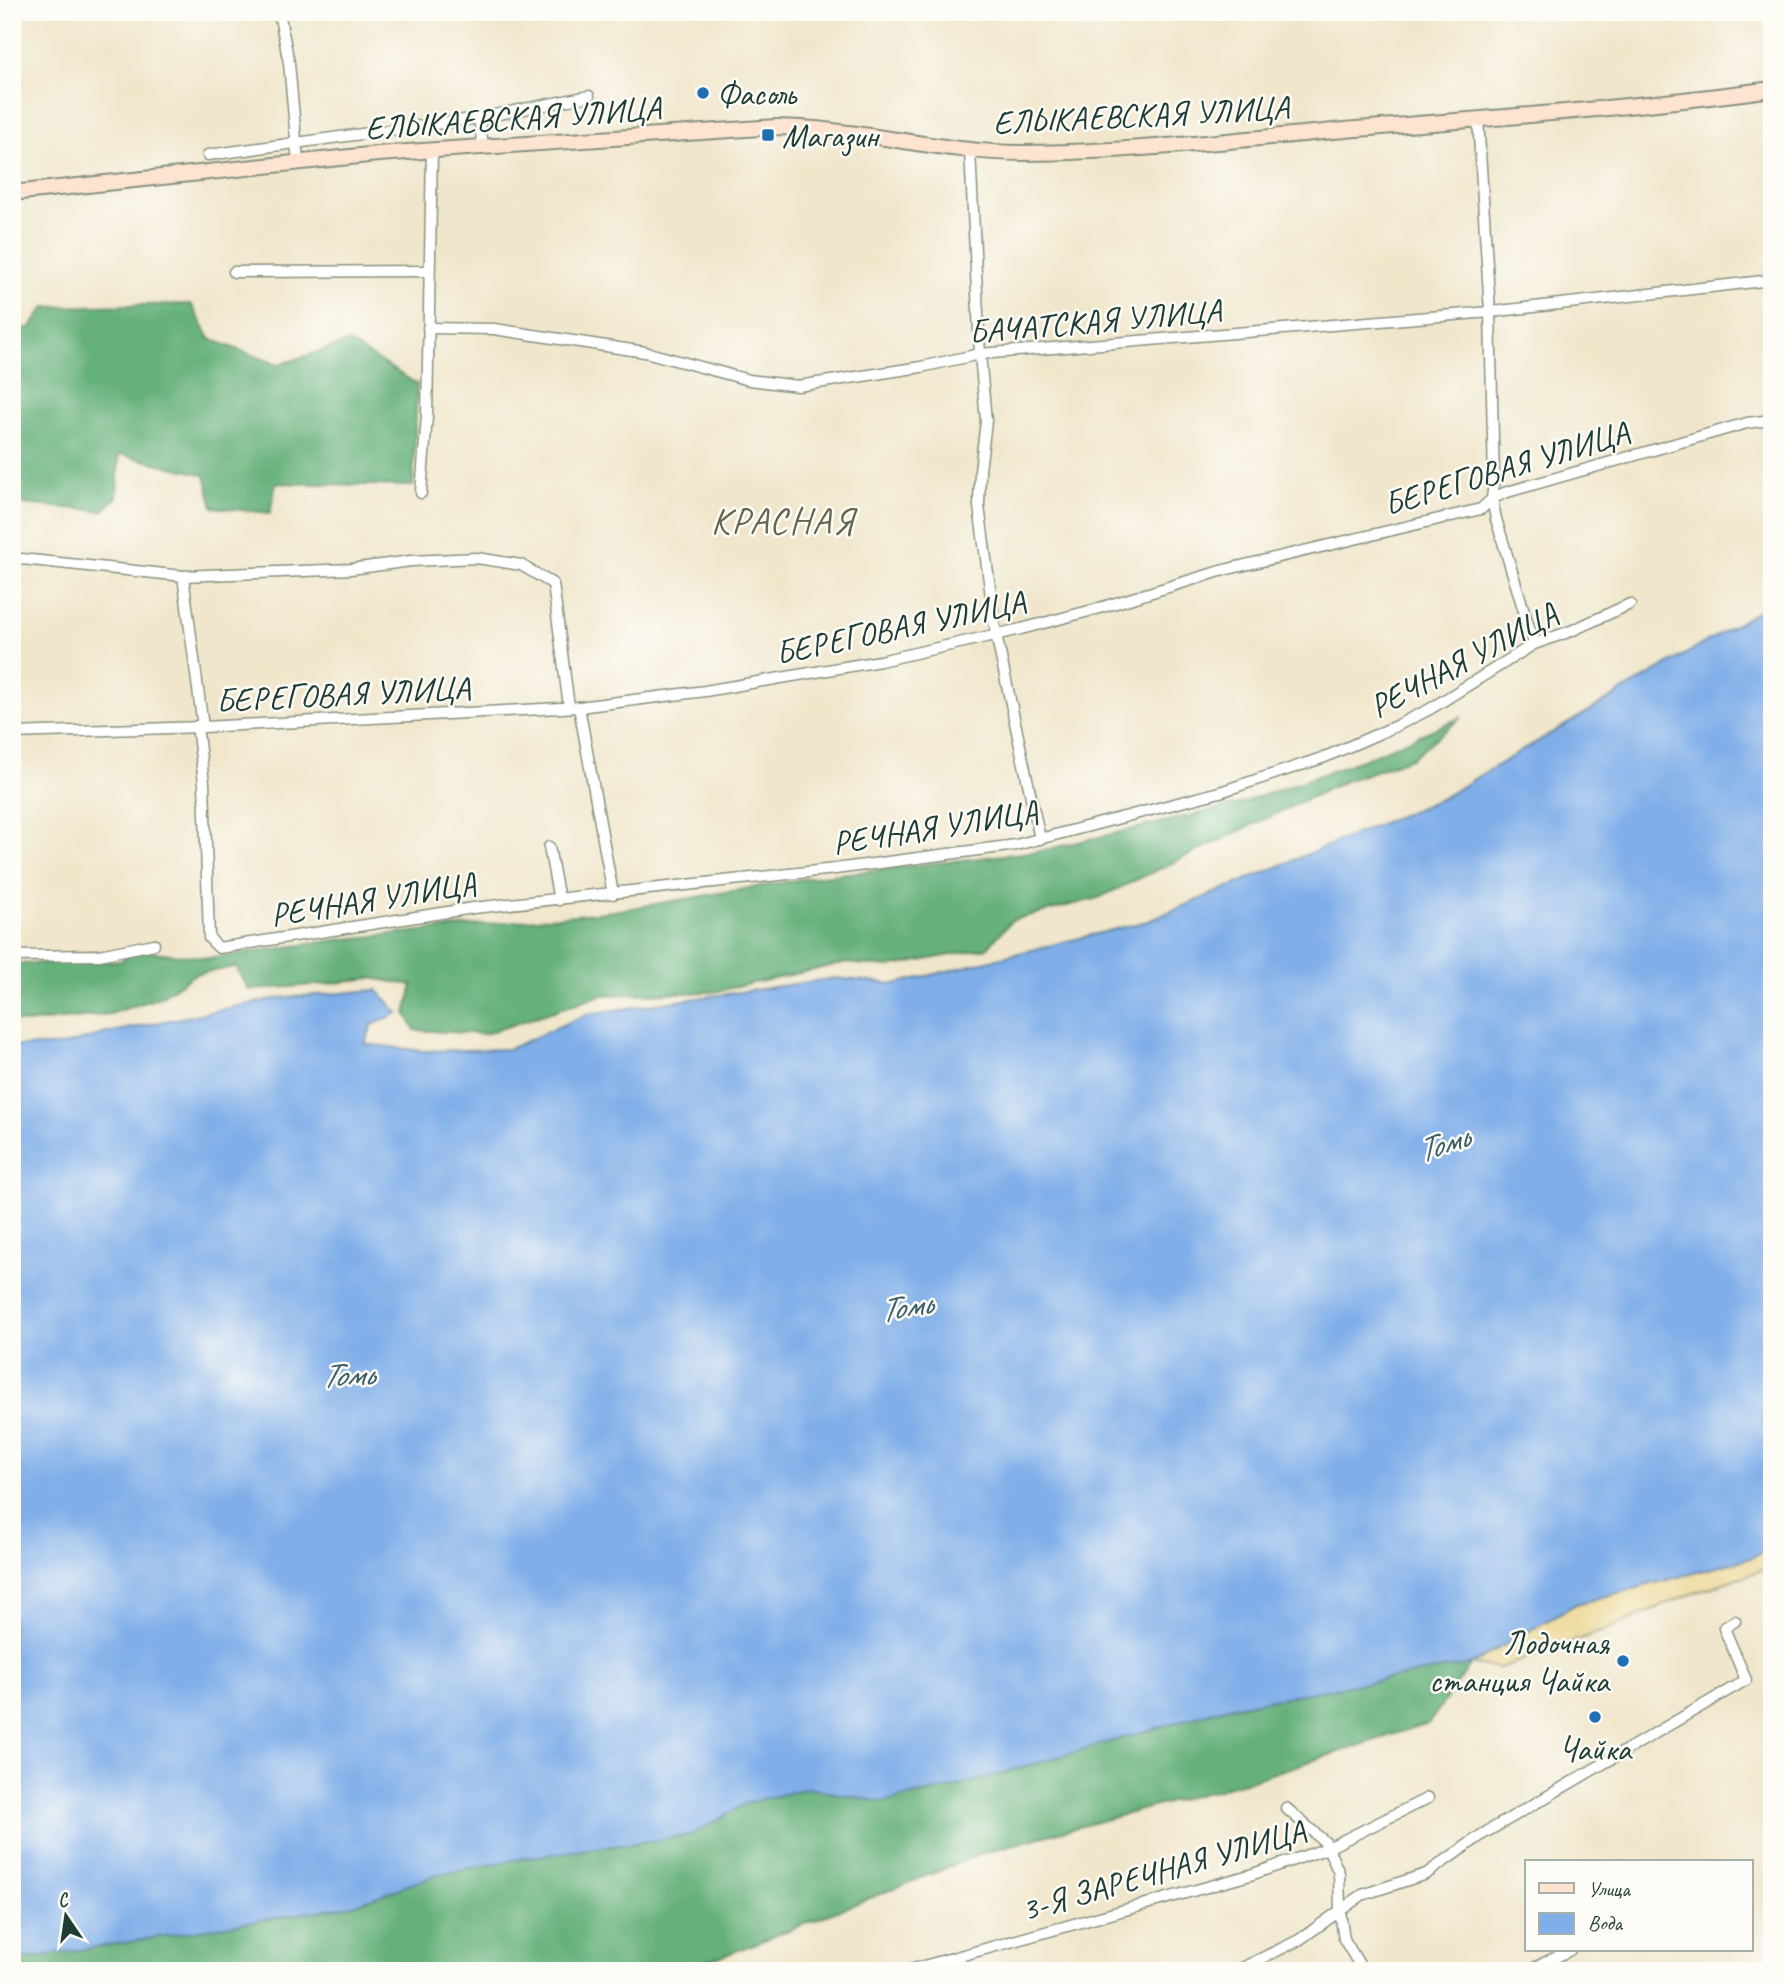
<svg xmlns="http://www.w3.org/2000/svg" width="1784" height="1983" viewBox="0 0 1784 1983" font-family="Caveat,sans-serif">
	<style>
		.forest { fill: #66b17a; stroke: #427757; stroke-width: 2 }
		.sand { fill: #eeda9e; stroke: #868c69; stroke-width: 2 }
		.water { fill: #7faee9; stroke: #4f768e; stroke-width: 2 }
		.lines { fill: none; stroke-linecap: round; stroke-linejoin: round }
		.street-casing { stroke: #889280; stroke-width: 13 }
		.secondary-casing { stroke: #889280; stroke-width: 18 }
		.street { stroke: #fff; stroke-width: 10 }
		.secondary { stroke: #fde4d1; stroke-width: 14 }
		.poi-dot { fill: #1f6fb2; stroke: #fdfcf7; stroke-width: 2.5 }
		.labels { text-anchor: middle; stroke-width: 5; stroke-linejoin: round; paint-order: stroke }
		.poi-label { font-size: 33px; fill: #1f3d34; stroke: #fdfcf7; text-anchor: start }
		.street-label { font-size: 33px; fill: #1f3d34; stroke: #fdfcf7 }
		.water-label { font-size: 35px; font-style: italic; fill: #3c5f6a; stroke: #fdfcf7 }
		.quarter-label { font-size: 37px; letter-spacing: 2px; fill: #65644d; stroke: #fdfcf7 }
	</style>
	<rect width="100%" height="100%" fill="#fdfcf7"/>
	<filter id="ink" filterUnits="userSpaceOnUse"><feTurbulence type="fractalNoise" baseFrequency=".0143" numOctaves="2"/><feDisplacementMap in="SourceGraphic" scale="14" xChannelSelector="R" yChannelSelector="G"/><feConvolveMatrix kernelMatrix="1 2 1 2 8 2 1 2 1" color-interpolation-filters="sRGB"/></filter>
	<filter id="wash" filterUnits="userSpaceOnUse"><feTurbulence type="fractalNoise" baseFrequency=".00686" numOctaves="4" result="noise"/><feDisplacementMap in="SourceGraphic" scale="28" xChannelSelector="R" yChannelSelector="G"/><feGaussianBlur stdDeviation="1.57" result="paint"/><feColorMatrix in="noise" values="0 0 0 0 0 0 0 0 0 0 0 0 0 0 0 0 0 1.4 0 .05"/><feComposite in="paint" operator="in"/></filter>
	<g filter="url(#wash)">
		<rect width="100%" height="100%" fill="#f0e6cb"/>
		<g class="forest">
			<path d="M191,304L210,339L279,365L348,342L417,384L413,486L276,483L270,513L213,507L205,475L119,454L117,497L102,511L12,503V329L30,328L45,307Z"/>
			<path d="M1462,717L1411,758L1343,782L1098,898L1012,920L987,948L889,967L844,963L713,992L601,995L485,1034L415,1030L406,1013L413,985L370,978L328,984L249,990L236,967L195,974L160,997L110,1014L26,1023L12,1021V964L121,961L133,950L209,958L336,940L614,911L814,877L1040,851L1239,804L1362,760Z"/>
			<path d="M1471,1664L1429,1723L1252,1780L989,1851L723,1956L665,1971H12V1961L353,1905L436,1875L524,1858L691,1835L747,1803L808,1788L882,1802L951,1788L1228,1707Z"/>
		</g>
		<path class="sand" d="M1767,1549L1770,1557L1765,1569L1683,1597L1605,1630L1500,1668L1471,1664L1576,1604L1750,1558Z"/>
		<path class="water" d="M1772,603V1403L1768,1404L1762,1416L1765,1426L1772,1432V1549L1750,1558L1576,1604L1471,1664L1228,1707L951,1788L882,1802L808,1788L747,1803L691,1835L524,1858L436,1875L353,1905L12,1961V1046H61L107,1033L279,998L377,990L398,1013L372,1025L365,1044L424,1051L509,1049L587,1014L836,978L895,984L1148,921L1442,798Z"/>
	</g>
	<g filter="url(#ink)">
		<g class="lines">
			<defs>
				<g id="street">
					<path d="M279,12L289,63L298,162"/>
					<path d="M479,118L483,146"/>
					<path d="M1478,119L1490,312L1494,481L1492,499L1496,519L1534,644"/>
					<path d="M970,150L980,354L986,421L980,471L979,506L996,634L1040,839"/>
					<path d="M208,155L479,118L589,96"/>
					<path d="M234,272L429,271"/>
					<path d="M428,328L494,329L645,352L749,380L798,386L921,367L980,354L1490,312L1772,280"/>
					<path d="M421,493L427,416L432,150"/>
					<path d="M12,558L183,576L351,569L411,561L477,558L521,565L553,584L569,707"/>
					<path d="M183,576L203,727"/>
					<path d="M579,707L613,894"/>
					<path d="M197,726L204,783L209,938L219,948L473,908L835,869L1016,845L1220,792L1325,757L1396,726L1430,709L1534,644L1571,631L1630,604"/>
					<path d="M12,733L203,727L579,707L705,691L880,661L1021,629L1093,610L1224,570L1481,509L1492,499L1504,493L1747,423L1772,420"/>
					<path d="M549,847L559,900"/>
					<path d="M12,956L99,955L154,944"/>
					<path d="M1286,1808L1326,1843L1339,1873L1340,1911L1344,1939L1363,1971"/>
					<path d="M906,1971L1250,1875L1328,1848L1428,1798"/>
					<path d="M1236,1971L1299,1940L1362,1895L1426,1874L1483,1834L1746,1680L1724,1628L1735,1621"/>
					<path d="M1528,1971L1570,1950"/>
				</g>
				<path id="secondary" d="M12,193L378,154L776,127C859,128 940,153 1023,153C1134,152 1245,139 1356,129C1495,118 1634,108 1772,89"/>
			</defs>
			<use href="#street" class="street-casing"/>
			<use href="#secondary" class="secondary-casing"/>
			<use href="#street" class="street"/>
			<use href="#secondary" class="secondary"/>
		</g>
	</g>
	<g class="poi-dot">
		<circle cx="703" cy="93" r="7"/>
		<rect x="761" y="128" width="14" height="14" rx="3.5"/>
		<circle cx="1623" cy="1661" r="7"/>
		<circle cx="1595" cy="1717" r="7"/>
	</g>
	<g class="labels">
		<g class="poi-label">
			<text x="717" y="105">Фасоль</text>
			<text x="782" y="147">Магазин</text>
			<text x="1609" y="1654" text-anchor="end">Лодочная<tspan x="1609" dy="38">станция Чайка</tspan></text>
			<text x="1595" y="1760" text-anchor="middle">Чайка</text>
		</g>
		<g class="street-label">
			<text transform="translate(1141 114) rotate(-3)" y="12">ЕЛЫКАЕВСКАЯ УЛИЦА</text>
			<text transform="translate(513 117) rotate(-4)" y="12">ЕЛЫКАЕВСКАЯ УЛИЦА</text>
			<text transform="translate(1095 320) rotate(-5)" y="12">БАЧАТСКАЯ УЛИЦА</text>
			<text transform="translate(1506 467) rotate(-17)" y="12">БЕРЕГОВАЯ УЛИЦА</text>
			<text transform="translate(900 626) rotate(-12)" y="12">БЕРЕГОВАЯ УЛИЦА</text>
			<text transform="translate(1463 659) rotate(-28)" y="12">РЕЧНАЯ УЛИЦА</text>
			<text transform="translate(343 693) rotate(-3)" y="12">БЕРЕГОВАЯ УЛИЦА</text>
			<text transform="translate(935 826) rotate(-9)" y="12">РЕЧНАЯ УЛИЦА</text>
			<text transform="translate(373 898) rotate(-9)" y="12">РЕЧНАЯ УЛИЦА</text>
			<text transform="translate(1163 1869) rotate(-16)" y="12">3-Я ЗАРЕЧНАЯ УЛИЦА</text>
		</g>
		<g class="water-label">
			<text transform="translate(1442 1143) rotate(-18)" y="12">Томь</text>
			<text transform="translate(905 1306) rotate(-9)" y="12">Томь</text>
			<text transform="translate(347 1374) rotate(-2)" y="12">Томь</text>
		</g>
		<g class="quarter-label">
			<text x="783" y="533">КРАСНАЯ</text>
		</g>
	</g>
	<rect width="1784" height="1983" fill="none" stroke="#fdfcf7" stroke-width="42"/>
	<rect x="1525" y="1860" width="228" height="91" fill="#fdfcf7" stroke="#a4b0a9" stroke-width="2"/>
	<rect x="1539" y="1883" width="35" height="10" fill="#fde4d1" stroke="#a4b0a9" stroke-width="2"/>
	<text x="1588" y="1896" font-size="21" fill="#1f3d34">Улица</text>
	<rect x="1539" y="1913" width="35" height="21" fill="#7faee9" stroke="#a4b0a9" stroke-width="2"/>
	<text x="1588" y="1930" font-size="21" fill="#1f3d34">Вода</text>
	<g transform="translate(66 1916) rotate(347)" stroke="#fdfcf7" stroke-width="5" paint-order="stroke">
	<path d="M0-5L12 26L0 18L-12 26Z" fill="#1f3d34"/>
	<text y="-10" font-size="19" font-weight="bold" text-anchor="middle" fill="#1f3d34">С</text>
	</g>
</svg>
